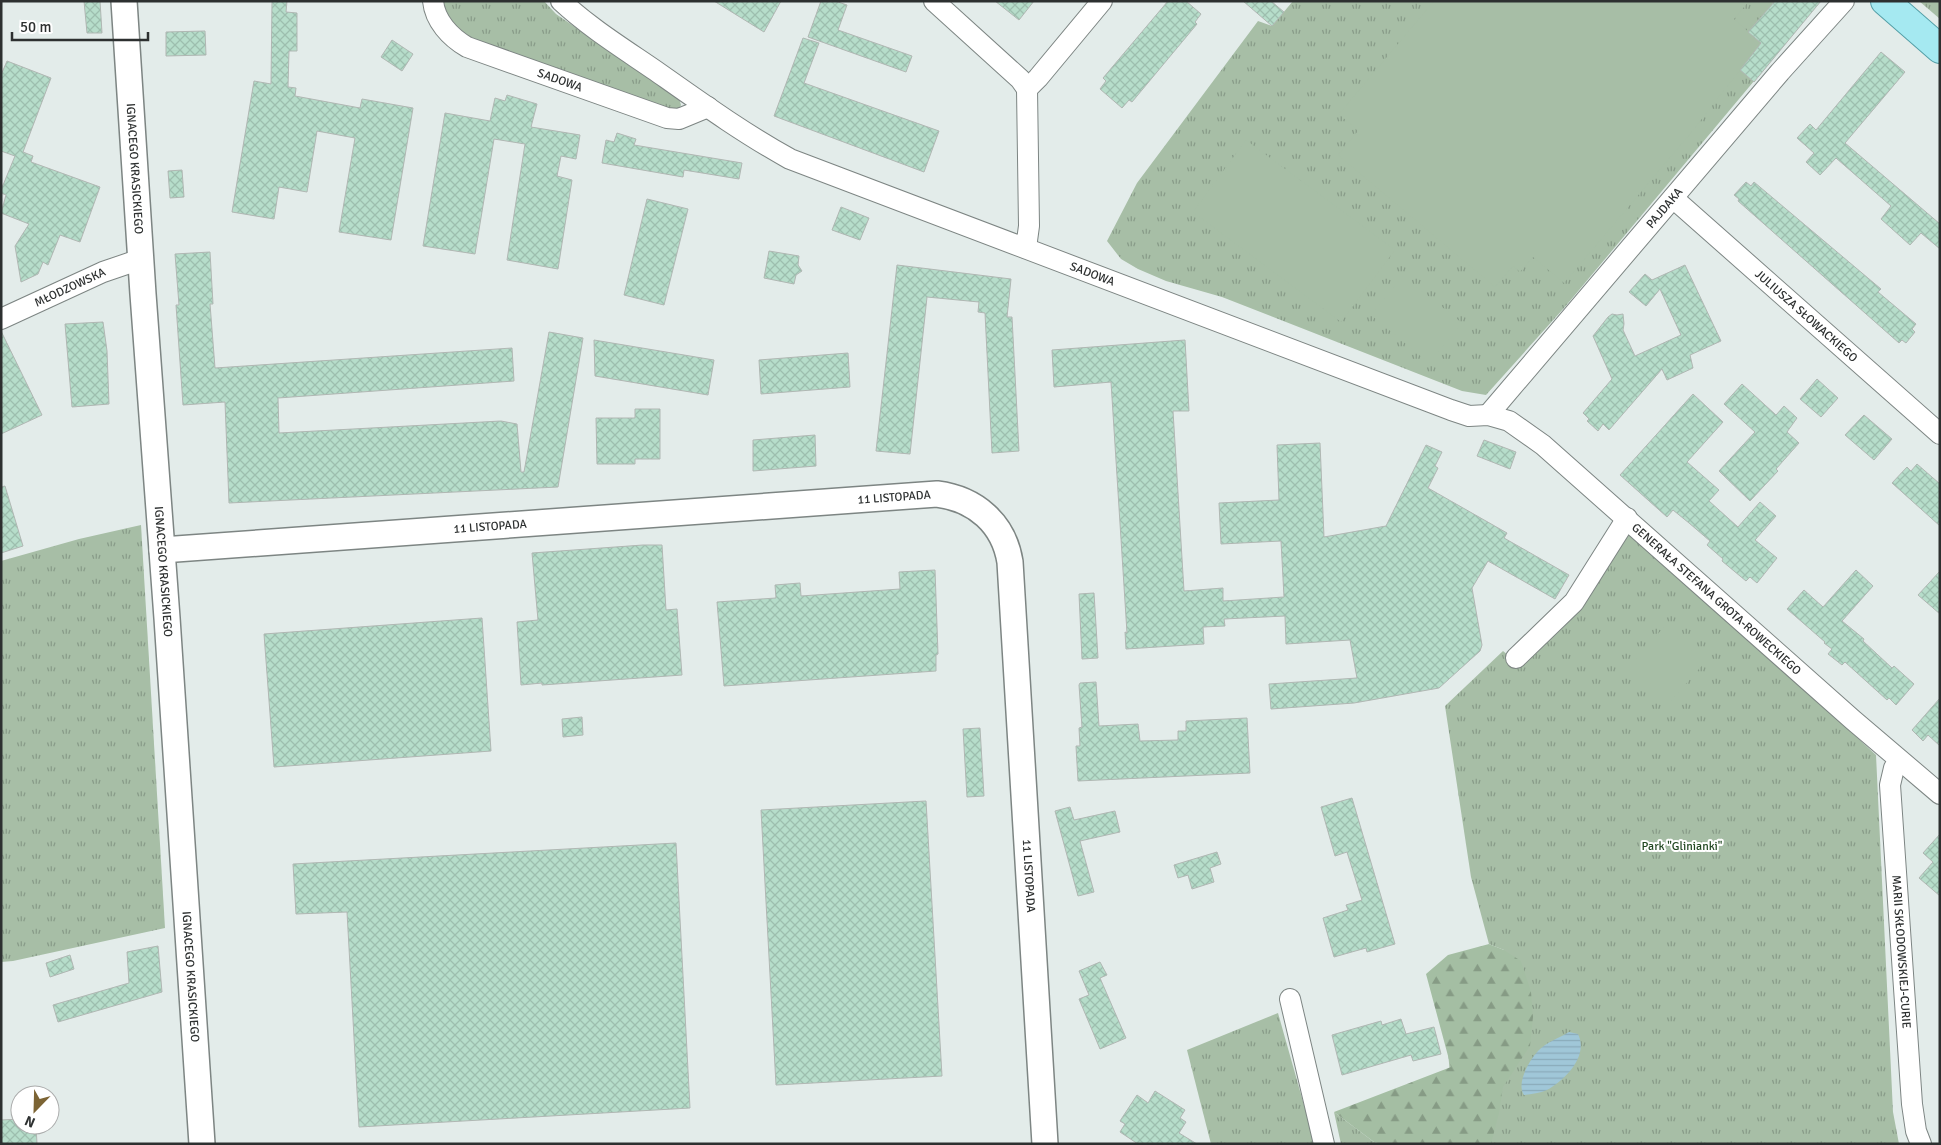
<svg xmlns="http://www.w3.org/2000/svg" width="1941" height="1145" viewBox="0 0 1941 1145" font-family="Signika,sans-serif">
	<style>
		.grass { fill: url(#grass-tufts) }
		.forest { fill: url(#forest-firs) }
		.pitch { fill: #a7bea6 }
		.water { fill: url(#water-rules) }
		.building { fill: url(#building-cross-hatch); stroke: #b0b7b3 }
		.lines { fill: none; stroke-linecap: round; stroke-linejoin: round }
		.minor-casing { stroke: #7d8583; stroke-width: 22 }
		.tertiary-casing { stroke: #7d8583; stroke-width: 28 }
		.primary-casing { stroke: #549fa7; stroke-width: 30 }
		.minor { stroke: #fff; stroke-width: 20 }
		.tertiary { stroke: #fff; stroke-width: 25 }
		.primary { stroke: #a5e9f1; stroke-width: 28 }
		.labels { text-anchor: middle; stroke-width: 4; stroke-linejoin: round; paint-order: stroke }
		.street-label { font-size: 12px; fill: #2d3030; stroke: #fff }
		.park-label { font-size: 12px; fill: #204720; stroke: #fff }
	</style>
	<defs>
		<pattern id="grass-tufts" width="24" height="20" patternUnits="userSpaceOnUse" patternTransform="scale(1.25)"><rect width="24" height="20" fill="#a7bea6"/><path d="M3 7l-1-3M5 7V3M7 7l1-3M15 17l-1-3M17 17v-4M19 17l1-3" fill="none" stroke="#889b88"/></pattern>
		<pattern id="forest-firs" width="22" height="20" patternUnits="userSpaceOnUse" patternTransform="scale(1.25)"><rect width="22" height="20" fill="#a4bea3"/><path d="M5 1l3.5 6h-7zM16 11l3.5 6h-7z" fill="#869b85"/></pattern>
		<pattern id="water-rules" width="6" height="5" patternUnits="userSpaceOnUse" patternTransform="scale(1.25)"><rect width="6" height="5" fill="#a0c7d8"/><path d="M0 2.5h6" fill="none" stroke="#8aabba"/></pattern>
		<pattern id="building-cross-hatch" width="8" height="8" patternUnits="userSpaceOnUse" patternTransform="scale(1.25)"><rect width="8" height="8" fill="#b6ddca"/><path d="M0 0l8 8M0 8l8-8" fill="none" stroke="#9dbeae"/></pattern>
	</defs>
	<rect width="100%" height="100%" fill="#e3ecea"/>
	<g class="grass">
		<path d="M441,1H544L556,14L679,98L681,105L678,111L669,112L469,43L455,31Z"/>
		<path d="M1293,1H1821L1564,308L1486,395L1462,391L1222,297L1166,281L1138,269L1121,259L1107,241L1137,183L1258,21L1272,26Z"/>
		<path d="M1919,1H1940V19Z"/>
		<path d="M141,525L165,928L13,961L1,962V561L79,539Z"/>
		<path d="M1628,526L1876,755L1893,1112L1899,1144H1466L1451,1085L1444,1008L1504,950L1489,944L1471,877L1445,706L1503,651L1521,666Z"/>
		<path d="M1278,1013L1315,1144H1211L1187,1050Z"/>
		<path d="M1334,1112L1374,1142L1381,1144H1341Z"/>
	</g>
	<path class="forest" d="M1489,944L1504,950L1521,961L1531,992L1533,1017L1530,1046L1503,1087L1499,1113L1491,1144H1381L1374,1142L1334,1112L1451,1067L1426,974L1448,955Z"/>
	<g class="pitch">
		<path d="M1434,1H1749L1734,19L1761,43L1690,134L1564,283L1533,257L1520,272L1513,266L1495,287L1338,155L1358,131L1339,114Z"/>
		<path d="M1246,140L1395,250L1341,322L1193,212Z"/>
		<path d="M1403,276L1462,323L1429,363L1371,315Z"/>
		<path d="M1664,627L1705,662L1671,701L1630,666Z"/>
	</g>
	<path class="water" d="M1569,1032L1578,1034C1589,1056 1565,1080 1547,1090C1540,1093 1532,1094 1524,1095C1516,1083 1529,1061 1538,1051C1545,1043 1559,1038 1569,1032Z"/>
	<g class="building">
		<path d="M84,1H100L102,33H87Z"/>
		<path d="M272,1H287L286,12L297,13V51H289L288,87L296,88L295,96L360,108L362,99L413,108L391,240L339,232L355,138L317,131L307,192L279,187L274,219L232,212L254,81L271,84Z"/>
		<path d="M714,1H781L764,32Z"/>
		<path d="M821,1H835L847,5L838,30L912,56L906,72L808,37Z"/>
		<path d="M995,1H1034L1019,20Z"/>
		<path d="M1168,1H1186L1201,14L1195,22L1197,24L1132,102L1129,100L1122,108L1100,89L1106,81L1103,78Z"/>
		<path d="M1243,1H1271L1284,12L1272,26Z"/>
		<path d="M1775,1H1821L1754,82L1740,70L1761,43L1748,32Z"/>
		<path d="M205,31L206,55L166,56V32Z"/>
		<path d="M803,38L819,43L804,83L939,131L924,172L774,116Z"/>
		<path d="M392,40L413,54L402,71L381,57Z"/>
		<path d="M1881,52L1905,72L1845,143L1940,224V249L1921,233L1910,245L1881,219L1891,206L1836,158L1820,175L1806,162L1814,153L1797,138L1810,124L1816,130Z"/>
		<path d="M7,61L51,78L23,152L33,156L31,162L100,187L80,242L60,235L48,265L43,262L38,274L21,282L15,246L29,224L1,213L6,195L1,193V190L15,156L1,151V75Z"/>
		<path d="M507,95L537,104L531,127L580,135L576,159L561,156L557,176L572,180L558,269L507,260L525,144L494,139L475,254L423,246L445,113L490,121L495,98L505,101Z"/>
		<path d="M617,133L636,139L634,145L742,163L739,179L684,170L683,177L602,163L606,140L614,142Z"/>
		<path d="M182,170L184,197L170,198L168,171Z"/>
		<path d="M1746,182L1751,186L1754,182L1881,289L1878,292L1916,324L1912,329L1915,332L1906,343L1902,340L1899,343L1738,201L1739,199L1734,195Z"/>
		<path d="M647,199L688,209L664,305L624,295Z"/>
		<path d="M841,207L869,218L860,240L832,230Z"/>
		<path d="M769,251L799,256L798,265L802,271L796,275L794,284L764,278Z"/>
		<path d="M210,252L213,304H210L215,368L512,348L514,381L278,398L279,433L501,421L517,424L521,472H524L549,332L583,338L558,487L229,503L225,402L183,405L176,305H179L175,254Z"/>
		<path d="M897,265L1011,279L1007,317H1012L1019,451L992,453L985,313L978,312L979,302L927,297L910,454L876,451Z"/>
		<path d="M1685,265L1721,341L1690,355L1693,368L1667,380L1662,369L1609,430L1603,424L1598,431L1587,421L1589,419L1583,413L1612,379L1593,336L1608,317L1612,314L1617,315L1623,314L1624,324L1623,330L1635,356L1681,335L1660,289L1646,306L1629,292L1645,274L1652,280Z"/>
		<path d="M103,322L107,351L109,404L72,407L65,324Z"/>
		<path d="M1,331L42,415L1,434Z"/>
		<path d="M594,340L714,360L708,395L595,376Z"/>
		<path d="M1185,340L1189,411H1173L1184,591L1223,588V601L1284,597L1281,541L1221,544L1219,503L1279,500L1277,445L1320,443L1324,537L1386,526L1426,445L1442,452L1435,466L1438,468L1428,488L1507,533L1504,538L1569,575L1555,599L1488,561L1472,588L1482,645L1480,651L1439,688L1354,703L1271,709L1269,684L1357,678L1350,640L1286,644L1285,616L1224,619L1225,626L1203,627L1204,644L1126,649L1125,632L1127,633L1111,382L1054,387L1052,350Z"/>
		<path d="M848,353L850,387L761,394L759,360Z"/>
		<path d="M1817,379L1838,398L1821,417L1800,399Z"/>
		<path d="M1742,384L1776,415L1784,406L1797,418L1787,432L1799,443L1776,469L1778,471L1750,501L1719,471L1755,432L1724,404Z"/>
		<path d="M1693,394L1723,422L1687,462L1719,490L1709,501L1738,527L1760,502L1776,516L1755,540L1777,558L1757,583L1750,577L1746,581L1722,561L1723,559L1707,545L1710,541L1689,523L1673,510L1667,517L1620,475Z"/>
		<path d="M635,409H660V459H635V464H597L596,418H635Z"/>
		<path d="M1864,415L1892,439L1874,460L1845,435Z"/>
		<path d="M815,435L816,466L753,471V440Z"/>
		<path d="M1484,440L1516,452L1510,469L1477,456Z"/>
		<path d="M1917,464L1940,484V526L1892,483L1907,467L1911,471Z"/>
		<path d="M5,486L23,546L1,553V487Z"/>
		<path d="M643,545H662L666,610L677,609L682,675L542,685V683L521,685L517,622L538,620L532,553Z"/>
		<path d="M935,570L938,654L936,655V671L724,686L717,602L776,598L775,585L800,583L801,596L900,589L899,572Z"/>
		<path d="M1856,570L1873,586L1842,621L1864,639L1863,641L1892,668L1894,666L1914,684L1896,705L1889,698L1887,700L1845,662L1842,665L1828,654L1832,649L1824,643L1825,642L1787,609L1804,590L1823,607Z"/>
		<path d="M1940,571V614L1918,595Z"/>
		<path d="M1094,593L1098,658L1082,659L1079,594Z"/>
		<path d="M482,618L491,751L274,767L264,634Z"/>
		<path d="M1096,682L1099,726L1138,724L1140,741L1178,740V731H1186V721L1247,718L1250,773L1078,781L1076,746H1080L1079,728L1082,727L1079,685L1080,683Z"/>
		<path d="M1940,698V746L1928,735L1923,741L1912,730Z"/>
		<path d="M582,717L583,735L563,737L562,719Z"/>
		<path d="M980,728L984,796L967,797L963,729Z"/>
		<path d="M1352,798L1395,944L1367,952L1366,948L1334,957L1323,918L1348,910L1346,905L1362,900L1347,852L1335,856L1321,807Z"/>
		<path d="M926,801L942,1076L776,1085L761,810Z"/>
		<path d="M1070,807L1074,820L1115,811L1120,832L1080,841L1094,892L1078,896L1055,811Z"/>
		<path d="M1940,834V896L1919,878L1933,862L1923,853Z"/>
		<path d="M676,843L690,1108L359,1127L347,912L296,914L293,864Z"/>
		<path d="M1217,852L1221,864L1210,868L1214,882L1192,889L1188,875L1178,878L1174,865Z"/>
		<path d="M158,946L162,992L58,1022L53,1005L129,983L127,952Z"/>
		<path d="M70,955L74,969L50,977L46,963Z"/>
		<path d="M1100,962L1107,975L1100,978L1126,1038L1100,1049L1079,999L1089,995L1079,971Z"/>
		<path d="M1401,1019L1406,1034L1434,1027L1441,1054L1413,1061L1411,1055L1342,1075L1332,1035L1381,1021L1382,1025Z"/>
		<path d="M1155,1091L1185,1110L1180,1118L1186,1122L1179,1133L1197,1144H1138L1120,1132L1125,1124L1120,1121L1137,1095L1148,1103Z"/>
		<path d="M20,1119V1125H36L37,1144H1V1120Z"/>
	</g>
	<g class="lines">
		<defs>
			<g id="minor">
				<path id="s1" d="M433,1C435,21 450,37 467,47L667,118L679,119L708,107"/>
				<path id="s2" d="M561,1C590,28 624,49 656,71C700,102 743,133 790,159L1451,410L1469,416L1488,415L1509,421L1543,445L1853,720L1940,794"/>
				<path d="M934,1L1020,79L1027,89"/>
				<path id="s3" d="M1673,198L1940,434"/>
				<path d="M1026,248L1029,226L1027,89L1038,78L1102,1"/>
				<path id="s4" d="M1,319L103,272L141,259"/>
				<path id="s5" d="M1488,415L1780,72L1844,1"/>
				<path d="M1516,658L1574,602L1627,518"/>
				<path id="s6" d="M1899,760L1894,768L1890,785L1912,1104L1916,1131L1921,1144"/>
				<path d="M1290,999L1324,1144"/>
			</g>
			<g id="tertiary">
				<path id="s7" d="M124,1L143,294L167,618L202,1144"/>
				<path id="s8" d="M162,550L937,494C976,499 1004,524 1010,562L1045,1144"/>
			</g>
			<path id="primary" d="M1885,1L1940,49"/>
		</defs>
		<use href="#minor" class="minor-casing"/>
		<use href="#tertiary" class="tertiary-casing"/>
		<use href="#primary" class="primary-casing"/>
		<use href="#minor" class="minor"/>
		<use href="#tertiary" class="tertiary"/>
		<use href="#primary" class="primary"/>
	</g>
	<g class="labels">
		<g class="street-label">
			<text dy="4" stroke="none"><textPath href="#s1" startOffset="158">SADOWA</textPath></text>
			<text dy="4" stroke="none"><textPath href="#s7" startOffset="168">IGNACEGO KRASICKIEGO</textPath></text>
			<text dy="4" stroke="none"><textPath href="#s5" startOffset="272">PAJDAKA</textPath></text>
			<text dy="4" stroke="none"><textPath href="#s2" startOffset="602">SADOWA</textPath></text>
			<text dy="4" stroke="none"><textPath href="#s4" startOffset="76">MŁODZOWSKA</textPath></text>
			<text dy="4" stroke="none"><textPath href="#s3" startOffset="178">JULIUSZA SŁOWACKIEGO</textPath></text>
			<text dy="4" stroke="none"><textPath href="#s8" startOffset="734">11 LISTOPADA</textPath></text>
			<text dy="4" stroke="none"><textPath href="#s8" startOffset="329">11 LISTOPADA</textPath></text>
			<text dy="4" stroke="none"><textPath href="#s7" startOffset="572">IGNACEGO KRASICKIEGO</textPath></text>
			<text dy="4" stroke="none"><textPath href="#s2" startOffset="1319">GENERAŁA STEFANA GROTA-ROWECKIEGO</textPath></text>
			<text dy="4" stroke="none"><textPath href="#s8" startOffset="1199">11 LISTOPADA</textPath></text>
			<text dy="4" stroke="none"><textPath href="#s6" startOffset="194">MARII SKŁODOWSKIEJ-CURIE</textPath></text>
			<text dy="4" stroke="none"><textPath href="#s7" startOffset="978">IGNACEGO KRASICKIEGO</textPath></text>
		</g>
		<g class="park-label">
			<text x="1682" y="850">Park "Glinianki"</text>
		</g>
	</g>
	<rect width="1941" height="1145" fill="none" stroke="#2d3030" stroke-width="5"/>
	<g transform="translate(35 1110) rotate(203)"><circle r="24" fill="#ffffff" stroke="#abacac"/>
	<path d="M0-4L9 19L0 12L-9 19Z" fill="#7c6434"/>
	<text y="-8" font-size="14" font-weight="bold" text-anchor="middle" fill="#2d3030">N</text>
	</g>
	<path d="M12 32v8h136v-8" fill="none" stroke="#2d3030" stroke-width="2.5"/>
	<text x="20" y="32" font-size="15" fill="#2d3030" stroke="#ffffff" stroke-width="4" paint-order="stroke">50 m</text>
</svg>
